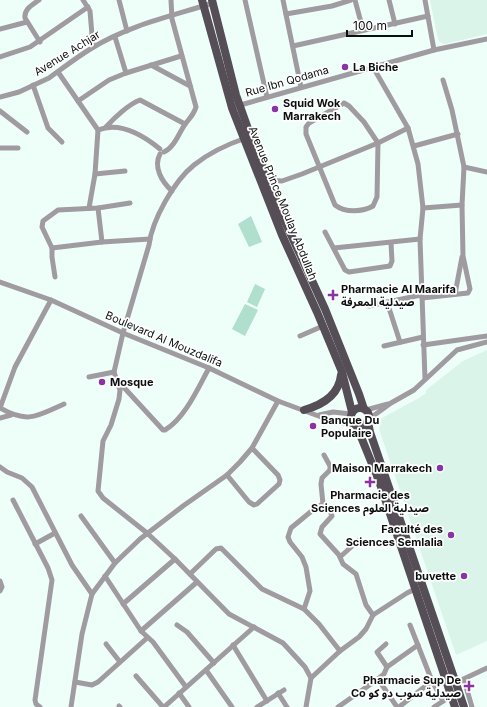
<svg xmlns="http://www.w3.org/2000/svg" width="487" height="707" viewBox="0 0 487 707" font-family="Inter,'Noto Sans Arabic',sans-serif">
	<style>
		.built { fill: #dbf4ea }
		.garden { fill: #b0dfce }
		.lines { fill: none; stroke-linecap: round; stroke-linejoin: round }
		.street { stroke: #9f9ba0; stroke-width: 5 }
		.primary { stroke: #554e57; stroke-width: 8 }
		.poi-dot { fill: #8834a2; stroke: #fff; stroke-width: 1.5 }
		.labels { text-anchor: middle; stroke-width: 3.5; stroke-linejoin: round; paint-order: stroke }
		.street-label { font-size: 11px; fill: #0b100e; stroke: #fff }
		.poi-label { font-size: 11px; font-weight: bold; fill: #0b100e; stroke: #fff; text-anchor: start }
	</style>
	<rect width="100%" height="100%" fill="#eefff9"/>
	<g class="built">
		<path d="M430,0H487V34L445,44L442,43L439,41L437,35Z"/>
		<path d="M487,350V641L456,655L379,429L382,418L419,398L426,393V390L463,361Z"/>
	</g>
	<g class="garden">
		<path d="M251,216L262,242L249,247L238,224Z"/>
		<path d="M255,284L265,289L257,307L247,302Z"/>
		<path d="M245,304L258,310L245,336L232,329Z"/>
	</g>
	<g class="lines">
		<g class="street">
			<path d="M39,0C32,5 24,9 25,18L40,42"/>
			<path d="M83,0L90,11L93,47"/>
			<path d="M119,0L127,31"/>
			<path d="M245,0L267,97"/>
			<path d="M283,0L301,87"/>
			<path d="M355,0L363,30"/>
			<path d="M389,0L395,24"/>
			<path d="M425,0L434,50"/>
			<path d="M286,14L332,6L351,0"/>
			<path d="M0,29L27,22"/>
			<path d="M115,37L126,73"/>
			<path d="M293,46L428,16"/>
			<path d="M0,57L30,47L88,7"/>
			<path d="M151,65L190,86"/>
			<path d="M373,67L408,128L418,164L423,208L420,239L425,379"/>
			<path d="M58,72L98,130L95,174L89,208"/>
			<path d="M33,85L48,128L62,142"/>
			<path d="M0,97L19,92L49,78C63,68 77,57 92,48C129,25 172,16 213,3"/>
			<path d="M78,101L109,80L126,73L181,56"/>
			<path d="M344,103L349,106L364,122L378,143L377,197L373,206C363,212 345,213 335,205L306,134V127L309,123Z"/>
			<path d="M237,106L434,50L487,39"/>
			<path d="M0,111L27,132"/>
			<path d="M106,127C114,118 129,104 140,100L185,124"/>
			<path d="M98,130C120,121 143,135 160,149"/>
			<path d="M246,138C228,144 209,153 194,165C174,181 152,220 149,245L123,333L114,372L120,390L119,399L111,425L103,441L98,491L103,498L147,533L175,559L229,614L283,643L305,667L311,678L306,707"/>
			<path d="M414,146L458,134"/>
			<path d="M0,148H18"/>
			<path d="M164,152C175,147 179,132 186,123C190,118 194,114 196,107L172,19L171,0"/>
			<path d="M160,154C153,167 162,182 172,191"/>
			<path d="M464,167L487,172"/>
			<path d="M95,174L125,171"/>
			<path d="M268,180L282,181L302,174L378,143L408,128"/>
			<path d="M98,208L102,242"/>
			<path d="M423,208L462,205"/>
			<path d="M325,232L345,270L349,272L390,266L392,261L391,243"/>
			<path d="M52,248L102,242L150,239"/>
			<path d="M334,248L420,239"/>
			<path d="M55,277L52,257V248L42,227L43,221L58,210L98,208L130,203"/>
			<path d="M0,282L51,300L123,333L209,368L278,401L332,421L354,425"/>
			<path d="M455,294L462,257"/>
			<path d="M422,298L468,293L470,289L463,256L462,205L464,167L452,110L443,80"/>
			<path d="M387,302L400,342"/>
			<path d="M369,306L421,295"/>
			<path d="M300,336L323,326"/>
			<path d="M423,345L487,336"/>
			<path d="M384,346L423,337"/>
			<path d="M89,377L114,372"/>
			<path d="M118,381L163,430H165C185,418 198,388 209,368"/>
			<path d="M0,408L15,367L51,300"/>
			<path d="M0,408C28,424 37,416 64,404"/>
			<path d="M366,410L388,404"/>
			<path d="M319,415L333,412L351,414"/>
			<path d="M0,418L11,415"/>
			<path d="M369,419L391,403L414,390L457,350L487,342"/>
			<path d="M0,467L7,472L22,478L32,487L72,565L92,594"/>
			<path d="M227,475L249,502L254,505L257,504L279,484L280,480L278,475L252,448"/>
			<path d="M13,500L48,568L52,580L35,700L36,704L40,707"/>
			<path d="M323,504L321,484L322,478L330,470V466L324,455"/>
			<path d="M81,516L115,563"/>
			<path d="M35,544L55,533"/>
			<path d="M340,557L360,539"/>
			<path d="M190,574L216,549L221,548L262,589L304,609L319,624L340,651"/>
			<path d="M105,576L141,631L153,642L186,687"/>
			<path d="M0,581L2,587L0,591"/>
			<path d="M123,604L175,559"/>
			<path d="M304,609L310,591L306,567L302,557L290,542L288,537L291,528L314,509L323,504L329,508L332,516L322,527L320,534L339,555L343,564L356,574L366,605L373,615"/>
			<path d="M177,625L187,632L214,663"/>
			<path d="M410,625L432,681L443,701"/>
			<path d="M141,631L197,582"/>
			<path d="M106,644L120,662"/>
			<path d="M386,644L377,652L387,667"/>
			<path d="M233,645L267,701"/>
			<path d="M206,670L232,707"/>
			<path d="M136,676L163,707"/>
			<path d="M311,678L340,651L359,637L366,629L373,615L407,593L415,589"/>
			<path d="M378,679L397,707"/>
			<path d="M464,680L472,707"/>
			<path d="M75,682L92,685L98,682L147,638"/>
			<path d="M455,683L487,668"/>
			<path d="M179,693L189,707"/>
			<path d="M278,693L287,707"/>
			<path d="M119,706L120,707"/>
			<path d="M71,707L82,634L92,594L115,563L140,539L183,506L227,475L240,462L252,448L278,401"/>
			<path d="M164,707L254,627"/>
			<path d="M257,707L284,690"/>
			<path d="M338,707L378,679L384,674L387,667L418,645"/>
			<path d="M399,707L432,681"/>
			<path d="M434,707L451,696"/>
		</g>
		<g class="primary">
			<path d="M202,0L232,108L282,235L317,312L342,372L352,412"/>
			<path d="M212,0L236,95L251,137L282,215L325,309L359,394L364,409"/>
			<circle cx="360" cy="417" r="9"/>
			<path d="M304,410C322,405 339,395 341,375"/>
			<path d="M368,422L370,432L464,707"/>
			<path d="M357,427L379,481L455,707"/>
		</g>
	</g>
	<g class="poi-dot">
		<circle cx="345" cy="67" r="4"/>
		<circle cx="275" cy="109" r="4"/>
		<path d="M331 289h4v4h4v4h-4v4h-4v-4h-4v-4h4z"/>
		<circle cx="102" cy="382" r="4"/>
		<circle cx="313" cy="426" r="4"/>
		<circle cx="440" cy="468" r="4"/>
		<path d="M368 476h4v4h4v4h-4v4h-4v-4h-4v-4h4z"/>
		<circle cx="451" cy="535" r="4"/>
		<circle cx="464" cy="576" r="4"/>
		<path d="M467 680h4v4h4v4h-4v4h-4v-4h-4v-4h4z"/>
	</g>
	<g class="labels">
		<g class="street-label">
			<text transform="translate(67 53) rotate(-32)" y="4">Avenue Achjar</text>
			<text transform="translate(287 81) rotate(-16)" y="4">Rue Ibn Qodama</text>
			<text transform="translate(283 203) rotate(68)" y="4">Avenue Prince Moulay Abdullah</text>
			<text transform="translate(164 339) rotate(23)" y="4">Boulevard Al Mouzdalifa</text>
		</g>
		<g class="poi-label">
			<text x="353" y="71">La Biche</text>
			<text x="283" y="107">Squid Wok<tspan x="283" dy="13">Marrakech</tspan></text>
			<text x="341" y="293">Pharmacie Al Maarifa<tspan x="341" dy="13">صيدلية المعرفة</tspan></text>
			<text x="110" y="386">Mosque</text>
			<text x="321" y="424">Banque Du<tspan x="321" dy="13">Populaire</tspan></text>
			<text x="432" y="472" text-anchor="end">Maison Marrakech</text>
			<text x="370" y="499" text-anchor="middle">Pharmacie des<tspan x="370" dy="13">Sciences صيدلية العلوم</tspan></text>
			<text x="443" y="533" text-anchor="end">Faculté des<tspan x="443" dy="13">Sciences Semlalia</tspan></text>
			<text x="456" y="580" text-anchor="end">buvette</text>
			<text x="461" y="684" text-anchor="end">Pharmacie Sup De<tspan x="461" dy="13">Co صيدلية سوب دو كو</tspan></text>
		</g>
	</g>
	<path d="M347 30v6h65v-6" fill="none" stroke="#0b100e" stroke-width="2"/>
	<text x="353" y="30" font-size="12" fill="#0b100e" stroke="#ffffff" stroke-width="3" paint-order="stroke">100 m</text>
</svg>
